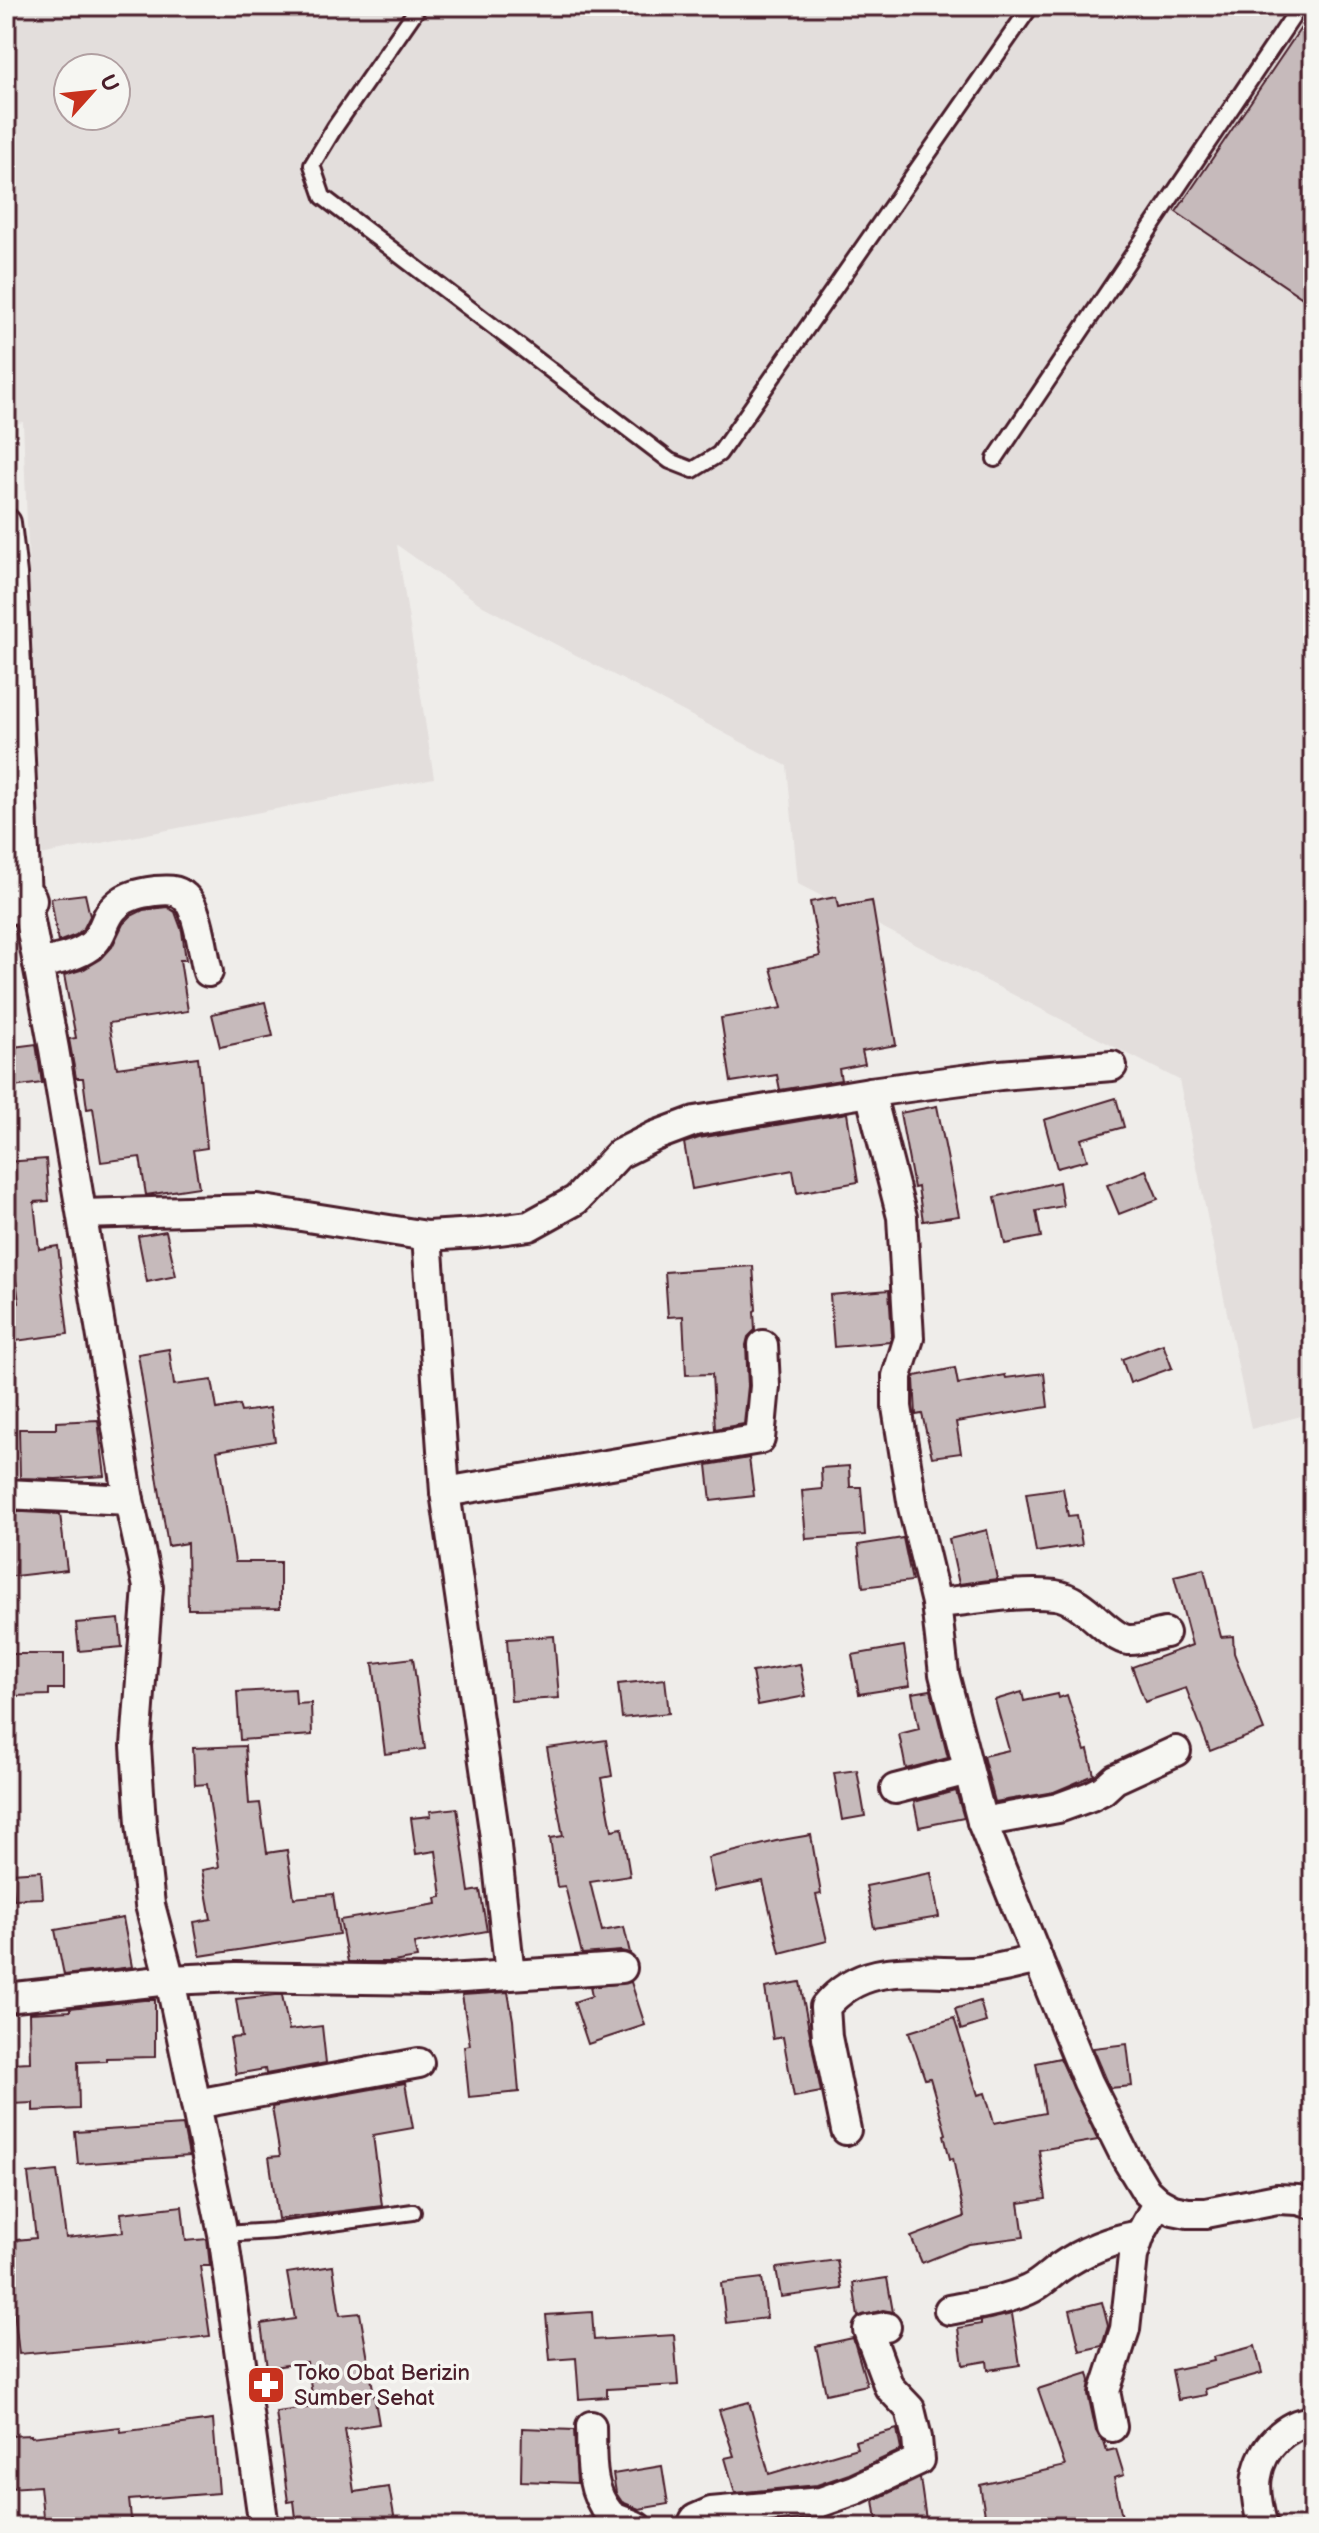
<svg xmlns="http://www.w3.org/2000/svg" width="1319" height="2533" viewBox="0 0 1319 2533" font-family="'Balsamiq Sans',sans-serif">
	<style>
		.built { fill: #e3dedc; fill-rule: evenodd }
		.building { fill: #c6babb; stroke: #4a1f2b; stroke-width: 2 }
		.lines { fill: none; stroke-linecap: round; stroke-linejoin: round }
		.lane-casing { stroke: #4a1f2b; stroke-width: 20 }
		.street-casing { stroke: #4a1f2b; stroke-width: 34 }
		.secondary-casing { stroke: #4a1f2b; stroke-width: 46 }
		.lane { stroke: #f6f6f2; stroke-width: 14 }
		.street { stroke: #f6f6f2; stroke-width: 28 }
		.secondary { stroke: #f6f6f2; stroke-width: 40 }
		.labels { text-anchor: middle; stroke-width: 7; stroke-linejoin: round; paint-order: stroke }
		.poi-label { font-size: 22px; fill: #4a1f2b; stroke: #f6f6f2; text-anchor: start }
	</style>
	<rect width="100%" height="100%" fill="#efedea"/>
	<filter id="ink" filterUnits="userSpaceOnUse"><feTurbulence type="fractalNoise" baseFrequency=".0125" numOctaves="2"/><feDisplacementMap in="SourceGraphic" scale="16" xChannelSelector="R" yChannelSelector="G"/><feConvolveMatrix kernelMatrix="1 2 1 2 8 2 1 2 1" color-interpolation-filters="sRGB"/></filter>
	<g filter="url(#ink)">
		<path class="built" d="M6,6H1313V1413L1251,1429L1179,1080L798,884L787,766L483,606L397,545L434,778L40,855L23,422L6,425ZM68,68H116V116H68Z"/>
		<g class="building">
			<path d="M1313,10V305L1176,212Z"/>
			<path d="M85,894L90,916L84,928L76,935L58,942L51,898Z"/>
			<path d="M836,897L838,907L872,901L896,1045L862,1051L865,1064L839,1069L841,1080L780,1090L777,1075L731,1082L721,1018L782,1008L771,968L820,956L810,902Z"/>
			<path d="M167,907L175,912L182,931L186,960H180L188,1011L109,1023L117,1068L198,1057L207,1148L193,1150L199,1187L146,1195L140,1157L101,1162L93,1108L87,1109L83,1078H76L69,1039L76,1038L64,975L84,969L101,959L112,947L123,924L131,916L143,910Z"/>
			<path d="M265,1002L273,1036L220,1047L212,1014Z"/>
			<path d="M36,1044L42,1083L6,1088V1048Z"/>
			<path d="M1116,1098L1124,1127L1081,1139L1087,1160L1057,1168L1044,1120Z"/>
			<path d="M937,1106L959,1216L923,1221L918,1187L914,1188L900,1113Z"/>
			<path d="M847,1113L858,1182L797,1193L793,1170L692,1189L684,1143L699,1138Z"/>
			<path d="M46,1159L49,1201L34,1202L39,1249L58,1246L68,1334L16,1341L11,1304L19,1303L6,1204V1162Z"/>
			<path d="M1146,1170L1158,1199L1119,1214L1107,1185Z"/>
			<path d="M1059,1182L1063,1206L1036,1211L1041,1237L1005,1244L995,1197Z"/>
			<path d="M166,1231L176,1276L147,1282L138,1236Z"/>
			<path d="M753,1266L756,1310L754,1311L755,1330L748,1337L746,1345L748,1386L744,1424L715,1429L712,1374L686,1375L683,1316L668,1317L665,1272Z"/>
			<path d="M889,1290L892,1336L890,1342L834,1347L830,1295Z"/>
			<path d="M1163,1344L1172,1368L1130,1383L1122,1359Z"/>
			<path d="M169,1349L174,1385L212,1380L217,1409L239,1405L241,1412L270,1408L275,1441L217,1451L235,1562H280V1608L188,1609L187,1543L168,1546L138,1354Z"/>
			<path d="M955,1368L958,1384L1005,1375L1006,1378L1044,1373L1048,1407L956,1422L961,1453L932,1457L922,1414L916,1415L914,1379L915,1376Z"/>
			<path d="M98,1420L105,1476L56,1479L20,1478L19,1429H56V1422Z"/>
			<path d="M749,1458L754,1496L711,1501L707,1465Z"/>
			<path d="M849,1466L850,1487H861L865,1535L806,1539L802,1491L822,1489L821,1468Z"/>
			<path d="M1063,1488L1068,1516L1077,1515L1082,1545L1036,1552L1026,1493Z"/>
			<path d="M6,1511L60,1514L67,1570L6,1577Z"/>
			<path d="M987,1530L997,1579L959,1584L949,1539Z"/>
			<path d="M903,1538L912,1581L863,1587L858,1545Z"/>
			<path d="M1204,1569L1221,1637L1233,1636L1234,1653L1264,1730L1210,1751L1186,1688L1145,1702L1132,1667L1192,1645L1174,1576Z"/>
			<path d="M119,1619L122,1647L79,1651L76,1623Z"/>
			<path d="M554,1636L559,1698L511,1701L507,1639Z"/>
			<path d="M904,1646L910,1686L859,1694L852,1655Z"/>
			<path d="M12,1654H64V1689H49V1695L13,1696Z"/>
			<path d="M413,1658L425,1749L385,1754L373,1663Z"/>
			<path d="M800,1664L806,1696L758,1705L752,1672Z"/>
			<path d="M665,1679L669,1713L622,1718L618,1684Z"/>
			<path d="M295,1689L296,1704L311,1703L312,1735L240,1740L237,1692Z"/>
			<path d="M931,1690L948,1758L906,1769L899,1734L919,1729L912,1693Z"/>
			<path d="M1022,1692L1024,1701L1058,1694L1059,1698L1067,1695L1085,1751L1088,1750L1094,1775L1054,1792L995,1802L983,1756L1009,1750L995,1700Z"/>
			<path d="M606,1740L612,1776L602,1778L612,1830L622,1828L630,1876L590,1882L602,1931L624,1927L630,1953L621,1951L582,1954L565,1886L557,1887L550,1838L563,1836L547,1748Z"/>
			<path d="M245,1746L249,1804L260,1803L267,1853L287,1850L294,1898L333,1894L339,1934L200,1956L194,1922L211,1919L202,1870L219,1867L207,1784L195,1785L193,1748Z"/>
			<path d="M857,1770L865,1816L842,1820L834,1773Z"/>
			<path d="M956,1791L964,1818L919,1827L914,1802Z"/>
			<path d="M457,1808L469,1892L480,1890L487,1931L414,1944L417,1958L393,1962H348L340,1920L437,1904L436,1898L442,1897L436,1851L416,1854L411,1818L431,1816L430,1811Z"/>
			<path d="M811,1835L821,1894L816,1895L827,1941L780,1953L763,1881L715,1891L708,1858L776,1841Z"/>
			<path d="M41,1871L43,1898L14,1899L12,1873Z"/>
			<path d="M931,1873L939,1917L874,1928L866,1886Z"/>
			<path d="M123,1918L132,1967L64,1975L55,1930Z"/>
			<path d="M631,1982L645,2025L588,2044L574,2002L592,1996L590,1987Z"/>
			<path d="M800,1982L821,2092L794,2097L783,2037L773,2039L765,1988Z"/>
			<path d="M508,1992L513,2020L519,2092L469,2097L464,2046L470,2045L462,1995Z"/>
			<path d="M276,1995H282L289,2030L322,2026L326,2063L266,2074L265,2069L236,2074L230,2038L242,2037L236,1999Z"/>
			<path d="M144,2000H155V2057L106,2058V2061L78,2062L79,2109L33,2111V2103L11,2104L10,2063L30,2062L29,2013L70,2011V2008Z"/>
			<path d="M980,2001L986,2022L961,2030L955,2009Z"/>
			<path d="M954,2018L978,2095L985,2093L994,2123L1045,2113L1036,2063L1060,2058L1098,2140L1039,2150L1046,2199L1019,2203L1024,2237L969,2244L922,2263L911,2237L964,2217L953,2158L950,2159L944,2135L946,2134L930,2078L925,2079L909,2032Z"/>
			<path d="M1127,2044L1132,2086L1110,2088L1093,2048Z"/>
			<path d="M405,2083L413,2128L373,2135L382,2206L278,2219L269,2157L280,2156L272,2107Z"/>
			<path d="M183,2125L189,2156L78,2164L75,2132Z"/>
			<path d="M57,2171L66,2238L123,2232L121,2213L182,2206L186,2241L207,2239L210,2266H200L210,2336L142,2344V2343L19,2354L12,2292L6,2293V2241L36,2238L28,2174Z"/>
			<path d="M837,2260L842,2289L781,2297L776,2268Z"/>
			<path d="M333,2266L340,2315L360,2313L379,2424L345,2429L354,2492L389,2487L396,2527H297L294,2501L288,2502L276,2412L314,2407L307,2362L267,2368L261,2324L295,2319L287,2273Z"/>
			<path d="M762,2278L767,2318L726,2323L721,2283Z"/>
			<path d="M887,2278L893,2312L883,2310L858,2317L853,2283Z"/>
			<path d="M1102,2302L1108,2326L1102,2346L1080,2351L1070,2310Z"/>
			<path d="M592,2312L594,2340L674,2335L678,2385L607,2389V2397L579,2399L576,2358L550,2360L546,2315Z"/>
			<path d="M1012,2314L1020,2365L988,2370L987,2361L963,2365L958,2328L981,2324V2321Z"/>
			<path d="M853,2338L867,2385L826,2394L816,2346Z"/>
			<path d="M1255,2346L1262,2373L1205,2389L1206,2395L1178,2400L1172,2370L1214,2361L1213,2357Z"/>
			<path d="M1088,2373L1090,2381L1088,2394L1096,2431L1104,2441L1107,2451L1116,2449L1124,2475L1114,2478L1124,2527H987L980,2485L1065,2466L1038,2389Z"/>
			<path d="M749,2402L769,2474L857,2448L855,2441L897,2429L901,2450L849,2474L817,2485L735,2493L725,2458L734,2456L719,2410Z"/>
			<path d="M213,2420L219,2493L129,2500L132,2527H44L40,2486L9,2488L8,2482H6V2436L31,2435V2437L120,2427L121,2432Z"/>
			<path d="M522,2428L574,2430L577,2483L521,2481Z"/>
			<path d="M662,2466L668,2504L639,2509L622,2502L616,2493L613,2474Z"/>
			<path d="M920,2478L927,2527H878L874,2500Z"/>
		</g>
		<g class="lines">
			<defs>
				<g id="lane">
					<path d="M419,6L335,127L312,165L323,197L670,461L693,470L719,454L1031,6"/>
					<path d="M995,459L1300,6"/>
					<path d="M223,2234L273,2231L413,2212"/>
				</g>
				<g id="street">
					<path d="M6,523L12,574L26,900L54,1049L129,1500L148,1587L136,1746L141,1823L150,1905L170,1980L223,2234L264,2527"/>
					<path d="M38,964C55,960 75,957 90,946C104,936 103,917 116,906C127,895 141,893 155,891C166,890 177,889 185,897C199,909 203,954 208,972"/>
					<path d="M870,1092L902,1217L909,1338L897,1376V1407L913,1507L936,1603L944,1674L982,1822L1088,2082L1126,2158L1146,2191L1158,2202L1173,2210L1188,2213H1206L1277,2199L1298,2200L1313,2204"/>
					<path d="M82,1214L257,1209L427,1236L476,1233L529,1226L576,1200L619,1154L655,1136L695,1121L870,1092L1000,1075L1112,1066"/>
					<path d="M427,1236L445,1492L495,1837L510,1975"/>
					<path d="M445,1492L760,1439L765,1386L763,1345"/>
					<path d="M6,1494L129,1500"/>
					<path d="M936,1603C975,1600 1016,1591 1055,1595C1085,1599 1107,1637 1128,1640C1139,1641 1155,1635 1165,1633"/>
					<path d="M895,1789L968,1770"/>
					<path d="M982,1822L1058,1808L1091,1796L1103,1790L1115,1779L1176,1751"/>
					<path d="M6,1998L170,1980L236,1977L431,1980L622,1968"/>
					<path d="M196,2104L419,2063"/>
					<path d="M846,2130L827,2037L825,2007C865,1959 917,1974 971,1972C993,1971 1016,1964 1038,1959"/>
					<path d="M949,2310C975,2305 1004,2301 1028,2290C1040,2285 1048,2276 1059,2268C1083,2251 1111,2240 1140,2235"/>
					<path d="M591,2426C592,2455 588,2488 609,2513C615,2520 629,2522 637,2527"/>
					<path d="M1112,2427L1105,2391L1125,2329L1133,2256L1140,2235L1158,2202"/>
					<path d="M691,2527L695,2519L711,2512L821,2502L855,2490L919,2460L917,2438L910,2409L889,2387L868,2330L886,2327"/>
					<path d="M1263,2527C1259,2512 1254,2491 1257,2476C1262,2447 1285,2424 1313,2421"/>
				</g>
				<path id="secondary" d="M6,904L26,900"/>
			</defs>
			<use href="#lane" class="lane-casing"/>
			<use href="#street" class="street-casing"/>
			<use href="#secondary" class="secondary-casing"/>
			<use href="#lane" class="lane"/>
			<use href="#street" class="street"/>
			<use href="#secondary" class="secondary"/>
		</g>
	</g>
	<defs>
		<symbol id="pharmacy-square" viewBox="-11 -11 22 22"><rect x="-9" y="-9" width="18" height="18" rx="4" fill="#c8321e" stroke="#f6f6f2"/><path d="M-2-6h4v4h4v4h-4v4h-4v-4h-4v-4h4Z" fill="#fff"/></symbol>
	</defs>
	<g fill-rule="evenodd">
		<use href="#pharmacy-square" x="244" y="2363" width="44" height="44"/>
	</g>
	<g class="labels">
		<g class="poi-label">
			<text x="294" y="2380">Toko Obat Berizin<tspan x="294" dy="25">Sumber Sehat</tspan></text>
		</g>
	</g>
	<rect width="1319" height="2533" fill="none" stroke="#f6f6f2" stroke-width="32"/>
	<rect x="16" y="16" width="1287" height="2501" fill="none" stroke="#4a1f2b" stroke-width="3" filter="url(#ink)"/>
	<g transform="translate(92 92) rotate(63)"><circle r="38" fill="#f6f6f2" stroke="#b1a0a2" stroke-width="2"/>
	<path d="M0-6L14 30L0 20L-14 30Z" fill="#c8321e"/>
	<text y="-12" font-size="22" font-weight="bold" text-anchor="middle" fill="#4a1f2b">U</text>
	</g>
</svg>
